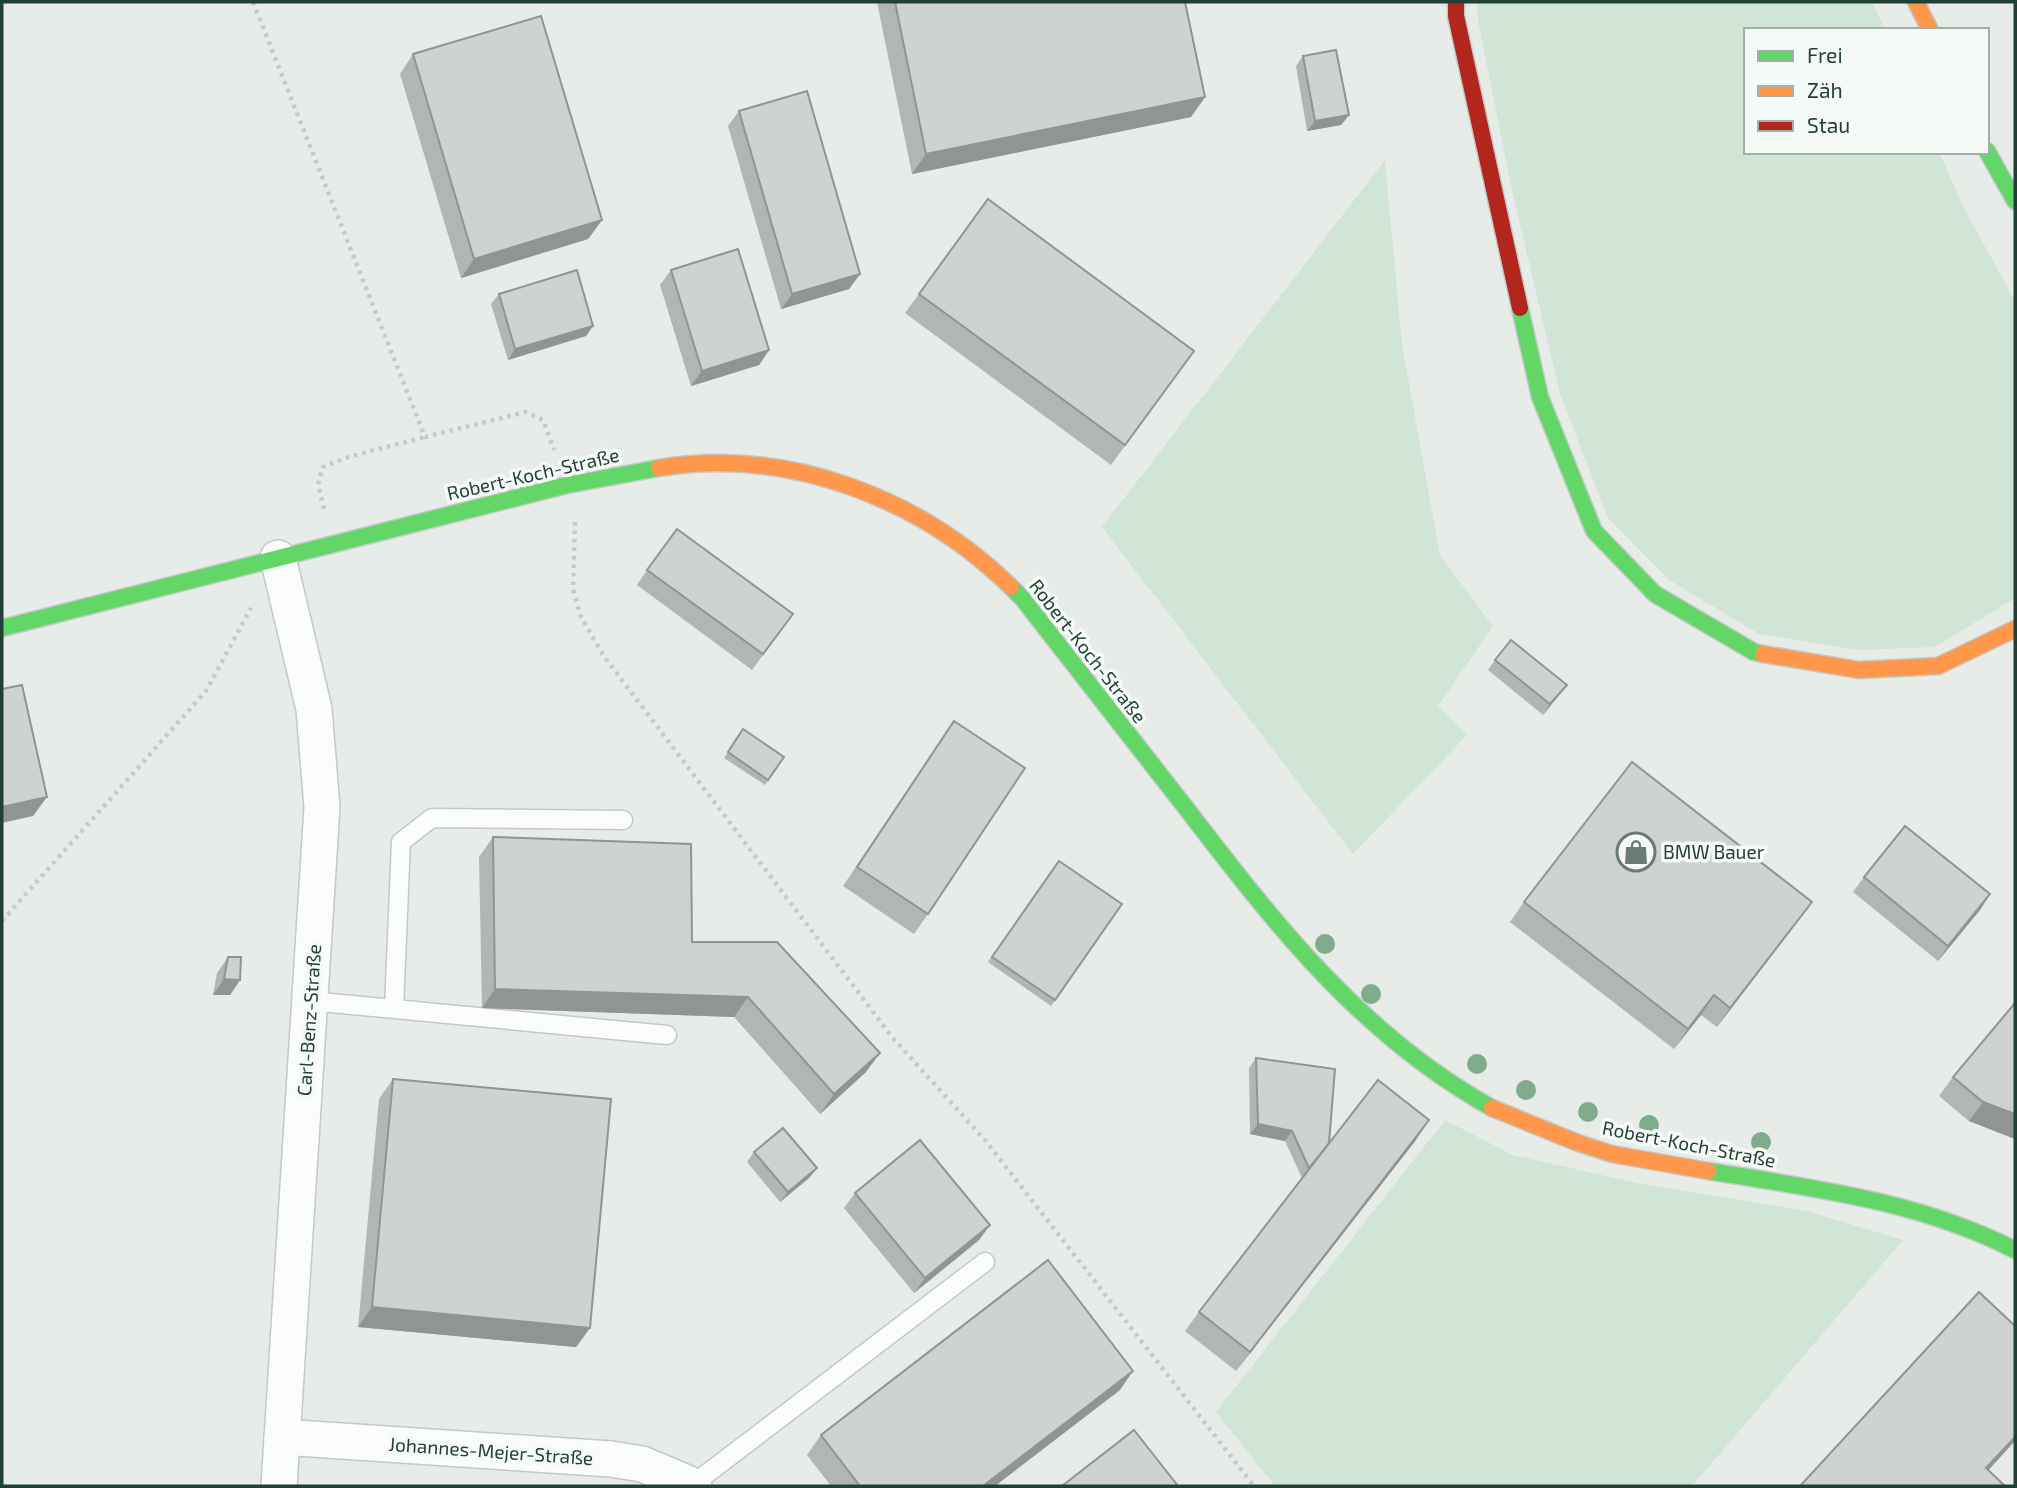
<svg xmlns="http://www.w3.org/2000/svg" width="2017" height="1488" viewBox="0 0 2017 1488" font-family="'Exo 2',sans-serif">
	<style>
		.green { fill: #d0e5d5 }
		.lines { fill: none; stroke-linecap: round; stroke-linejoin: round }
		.lane-casing { stroke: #c4c9c6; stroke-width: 21 }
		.street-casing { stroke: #c4c9c6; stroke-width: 38 }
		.fast-casing { stroke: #c2cac6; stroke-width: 19 }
		.slow-casing { stroke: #c2cac6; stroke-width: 19 }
		.jam-casing { stroke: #c2cac6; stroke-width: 19 }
		.path { stroke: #c2cbc7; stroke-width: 4.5; stroke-dasharray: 3.5 5; stroke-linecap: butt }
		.lane { stroke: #fbfcfc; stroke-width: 18 }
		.street { stroke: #fbfcfc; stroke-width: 35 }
		.fast { stroke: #63d668; stroke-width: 16 }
		.slow { stroke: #ff974d; stroke-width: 16 }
		.jam { stroke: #b3261e; stroke-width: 16 }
		.tree { fill: #80ac8e }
		.wall { fill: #b1b5b4 }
		.shaded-wall { fill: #909492 }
		.building { fill: #ced3d1; stroke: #909492; stroke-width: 2 }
		.labels { text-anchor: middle; stroke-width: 7; stroke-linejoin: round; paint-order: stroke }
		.street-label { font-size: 19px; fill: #234036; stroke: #f5faf7 }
		.poi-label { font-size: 19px; fill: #234036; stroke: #f5faf7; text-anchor: start }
	</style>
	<rect width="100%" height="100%" fill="#e7ece9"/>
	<g class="green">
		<path d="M1477,2H1872L1885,30H1746V152H1939L1964,208L2015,301V598L1935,647L1858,650L1759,634L1669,580L1608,518L1560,394L1513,195L1478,21Z"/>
		<path d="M1385,160L1402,345L1440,555L1493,626L1438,706L1467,735L1353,854L1102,527Z"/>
		<path d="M1445,1120L1513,1155L1637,1183L1807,1211L1903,1240L1692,1486H1275L1216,1412Z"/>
	</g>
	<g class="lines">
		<defs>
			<g id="lane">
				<path d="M310,1001L667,1035"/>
				<path d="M394,1008L401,842L432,818L623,820"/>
				<path d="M692,1485L985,1262"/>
			</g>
			<g id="street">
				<path d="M278,558L314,709L322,807L279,1486"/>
				<path d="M282,1437L611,1459L642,1464L694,1486"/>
			</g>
			<g id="fast">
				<path d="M1987,151L2015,201"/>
				<path d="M1520,308L1540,397L1594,531L1655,594L1754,652L1763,654"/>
				<path d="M1011,587L1022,598C1077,668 1131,738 1186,808C1275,924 1361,1035 1492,1108"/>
				<path d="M2,628L567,485L659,468"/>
				<path d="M1708,1171C1813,1188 1919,1201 2015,1250"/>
			</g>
			<g id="slow">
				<path d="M1916,2L1930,30"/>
				<path d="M659,468C787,447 919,497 1011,587"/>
				<path d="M1763,654L1859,670L1938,666L2015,629"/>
				<path d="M1492,1108L1578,1143L1612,1154L1708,1171"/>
			</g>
			<path id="jam" d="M1456,2V16L1520,308"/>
		</defs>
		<use href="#lane" class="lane-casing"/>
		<use href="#street" class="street-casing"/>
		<use href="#fast" class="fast-casing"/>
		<use href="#slow" class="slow-casing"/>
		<use href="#jam" class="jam-casing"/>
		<g class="path">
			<path d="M253,2L425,437L526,412L543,420L554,450"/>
			<path d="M324,509L318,485L323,467L348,457L425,437"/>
			<path d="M575,522L573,589L580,615L603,655L892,1037L985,1140L1254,1486"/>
			<path d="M2,921L206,691L251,608"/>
		</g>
		<use href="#lane" class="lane"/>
		<use href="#street" class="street"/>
		<use href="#fast" class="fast"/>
		<use href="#slow" class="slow"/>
		<use href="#jam" class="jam"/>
	</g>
	<g class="tree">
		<circle cx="1325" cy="944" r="10"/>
		<circle cx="1371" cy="994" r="10"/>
		<circle cx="1477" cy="1064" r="10"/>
		<circle cx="1526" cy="1090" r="10"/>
		<circle cx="1588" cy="1112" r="10"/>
		<circle cx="1649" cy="1125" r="10"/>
		<circle cx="1761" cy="1142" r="10"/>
	</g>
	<g class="wall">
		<path d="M877,2H1185L1205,97L1191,117L912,174Z"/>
		<path d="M413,54L602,220L588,239L461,278L400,74Z"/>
		<path d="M1303,56L1349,115L1341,125L1307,131L1296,66Z"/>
		<path d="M739,111L860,274L849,289L781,309L728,126Z"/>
		<path d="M671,270L769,350L759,365L691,386L660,285Z"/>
		<path d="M499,294L586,336L508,360L491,304Z"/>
		<path d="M919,294L1180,370L1111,465L905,313Z"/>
		<path d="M647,570L793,614L752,670L637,585Z"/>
		<path d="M1495,660L1567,685L1543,715L1488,670Z"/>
		<path d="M954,721L928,914L914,934L843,886Z"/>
		<path d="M743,729L784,757L765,785L724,758Z"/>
		<path d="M493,837L692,942L866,1072L820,1114L734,1017L482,1008L479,857Z"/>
		<path d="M1059,861L1122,904L1051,1006L988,962Z"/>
		<path d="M1864,877L1990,894L1980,910L1938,961L1853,892Z"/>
		<path d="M1524,902H1812L1798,921L1717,1027L1701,1015L1674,1049L1510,922Z"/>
		<path d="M228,957L240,980L230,995H213L217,973Z"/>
		<path d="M2015,1003V1139L1969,1121L1939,1096L1953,1077Z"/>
		<path d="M1256,1058L1329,1143L1416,1140L1236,1371L1185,1331L1199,1312L1302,1178L1285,1141L1250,1134L1249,1068Z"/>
		<path d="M393,1079L590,1328L576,1347L358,1327L379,1099Z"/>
		<path d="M754,1152L817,1168L809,1178L780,1202L747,1162Z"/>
		<path d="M855,1193L990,1225L979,1240L914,1293L844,1208Z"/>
		<path d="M1120,1390L995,1486H831L807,1455L821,1435Z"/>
	</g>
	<g class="shaded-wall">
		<path d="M1205,97L1191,117L912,174L926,154Z"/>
		<path d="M1349,115L1341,125L1307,131L1315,121Z"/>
		<path d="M602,220L588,239L461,278L474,259Z"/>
		<path d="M860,274L849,289L781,309L792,294Z"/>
		<path d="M593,326L586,336L508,360L515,349Z"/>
		<path d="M769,350L759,365L691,386L702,371Z"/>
		<path d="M1567,685L1543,715L1550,704Z"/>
		<path d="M47,797L33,816L2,823V807Z"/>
		<path d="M1990,894L1980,910L1938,961L1948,946Z"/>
		<path d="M1812,902L1798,921L1717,1027L1730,1008Z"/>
		<path d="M224,979L240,980L230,995H213Z"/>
		<path d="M495,989L748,997L734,1017L482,1008Z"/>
		<path d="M1714,995L1701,1015L1674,1049L1688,1029Z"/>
		<path d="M880,1053L866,1072L820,1114L834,1094Z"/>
		<path d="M1983,1102L2015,1114V1139L1969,1121Z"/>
		<path d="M1429,1120L1416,1140L1236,1371L1250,1352Z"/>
		<path d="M1258,1124L1292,1131L1285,1141L1250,1134Z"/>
		<path d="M817,1168L809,1178L780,1202L788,1192Z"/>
		<path d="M990,1225L979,1240L914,1293L925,1278Z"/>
		<path d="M372,1307L590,1328L576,1347L358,1327Z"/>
		<path d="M1133,1371L1120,1390L995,1486H983Z"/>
		<path d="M2015,1437V1441L1974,1486L1986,1468Z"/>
	</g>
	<g class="building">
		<path d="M895,2H1185L1205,97L926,154Z"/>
		<path d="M541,16L602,220L474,259L413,54Z"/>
		<path d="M1336,50L1349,115L1315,121L1303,56Z"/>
		<path d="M807,91L860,274L792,294L739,111Z"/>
		<path d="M988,199L1194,351L1125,445L919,294Z"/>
		<path d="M738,249L769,350L702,371L671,270Z"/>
		<path d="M577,270L593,326L515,349L499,294Z"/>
		<path d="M677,529L793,614L763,654L647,570Z"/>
		<path d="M1511,640L1567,685L1550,704L1495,660Z"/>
		<path d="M22,685L47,797L2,807V689Z"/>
		<path d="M954,721L1025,768L928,914L857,867Z"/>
		<path d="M743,729L784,757L768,780L728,752Z"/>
		<path d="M1632,762L1812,902L1730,1008L1714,995L1688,1029L1524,902Z"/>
		<path d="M1905,826L1990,894L1948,946L1864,877Z"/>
		<path d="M493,837L691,844L692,942H777L880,1053L834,1094L748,997L495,989Z"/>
		<path d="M1059,861L1122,904L1055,1000L992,957Z"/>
		<path d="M228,957H241L240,980L224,979Z"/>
		<path d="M2015,1003V1114L1983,1102L1953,1077Z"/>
		<path d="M1256,1058L1335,1069L1329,1143L1309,1168L1292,1131L1258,1124Z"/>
		<path d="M393,1079L611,1099L590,1328L372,1307Z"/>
		<path d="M1378,1080L1429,1120L1250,1352L1199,1312Z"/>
		<path d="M783,1128L817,1168L788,1192L754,1152Z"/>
		<path d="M920,1140L990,1225L925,1278L855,1193Z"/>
		<path d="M1048,1260L1133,1371L983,1486H860L821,1435Z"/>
		<path d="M1979,1292L2015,1326V1437L1986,1468L2005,1486H1800Z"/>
		<path d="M1134,1430L1178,1486H1062Z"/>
	</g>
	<defs>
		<symbol id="shop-ring" viewBox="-11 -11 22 22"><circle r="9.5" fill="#f5faf7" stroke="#687c75" stroke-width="1.5"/><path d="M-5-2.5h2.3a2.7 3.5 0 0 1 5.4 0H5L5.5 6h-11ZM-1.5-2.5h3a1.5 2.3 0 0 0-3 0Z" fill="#687c75"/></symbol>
	</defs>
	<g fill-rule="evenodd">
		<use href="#shop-ring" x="1614" y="830" width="44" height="44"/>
	</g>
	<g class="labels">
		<g class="street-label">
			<text transform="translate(533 474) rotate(-13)" y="7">Robert-Koch-Straße</text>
			<text transform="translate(1088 651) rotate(52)" y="7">Robert-Koch-Straße</text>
			<text transform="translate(309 1020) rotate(-86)" y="7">Carl-Benz-Straße</text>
			<text transform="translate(1689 1144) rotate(11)" y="7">Robert-Koch-Straße</text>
			<text transform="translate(491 1451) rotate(4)" y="7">Johannes-Mejer-Straße</text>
		</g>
		<g class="poi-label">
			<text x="1663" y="859">BMW Bauer</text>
		</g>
	</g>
	<rect width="2017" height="1488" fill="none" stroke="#234036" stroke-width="7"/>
	<rect x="1744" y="28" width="245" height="126" fill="#f5faf7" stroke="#a1b0aa" stroke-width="2"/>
	<rect x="1758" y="51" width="35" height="10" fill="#63d668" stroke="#a1b0aa" stroke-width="2"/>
	<text x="1807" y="63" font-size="21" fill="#234036">Frei</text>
	<rect x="1758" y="86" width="35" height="10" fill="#ff974d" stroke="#a1b0aa" stroke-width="2"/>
	<text x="1807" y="98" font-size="21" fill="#234036">Zäh</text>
	<rect x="1758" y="121" width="35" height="10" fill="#b3261e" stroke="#a1b0aa" stroke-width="2"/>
	<text x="1807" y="133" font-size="21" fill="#234036">Stau</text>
</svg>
